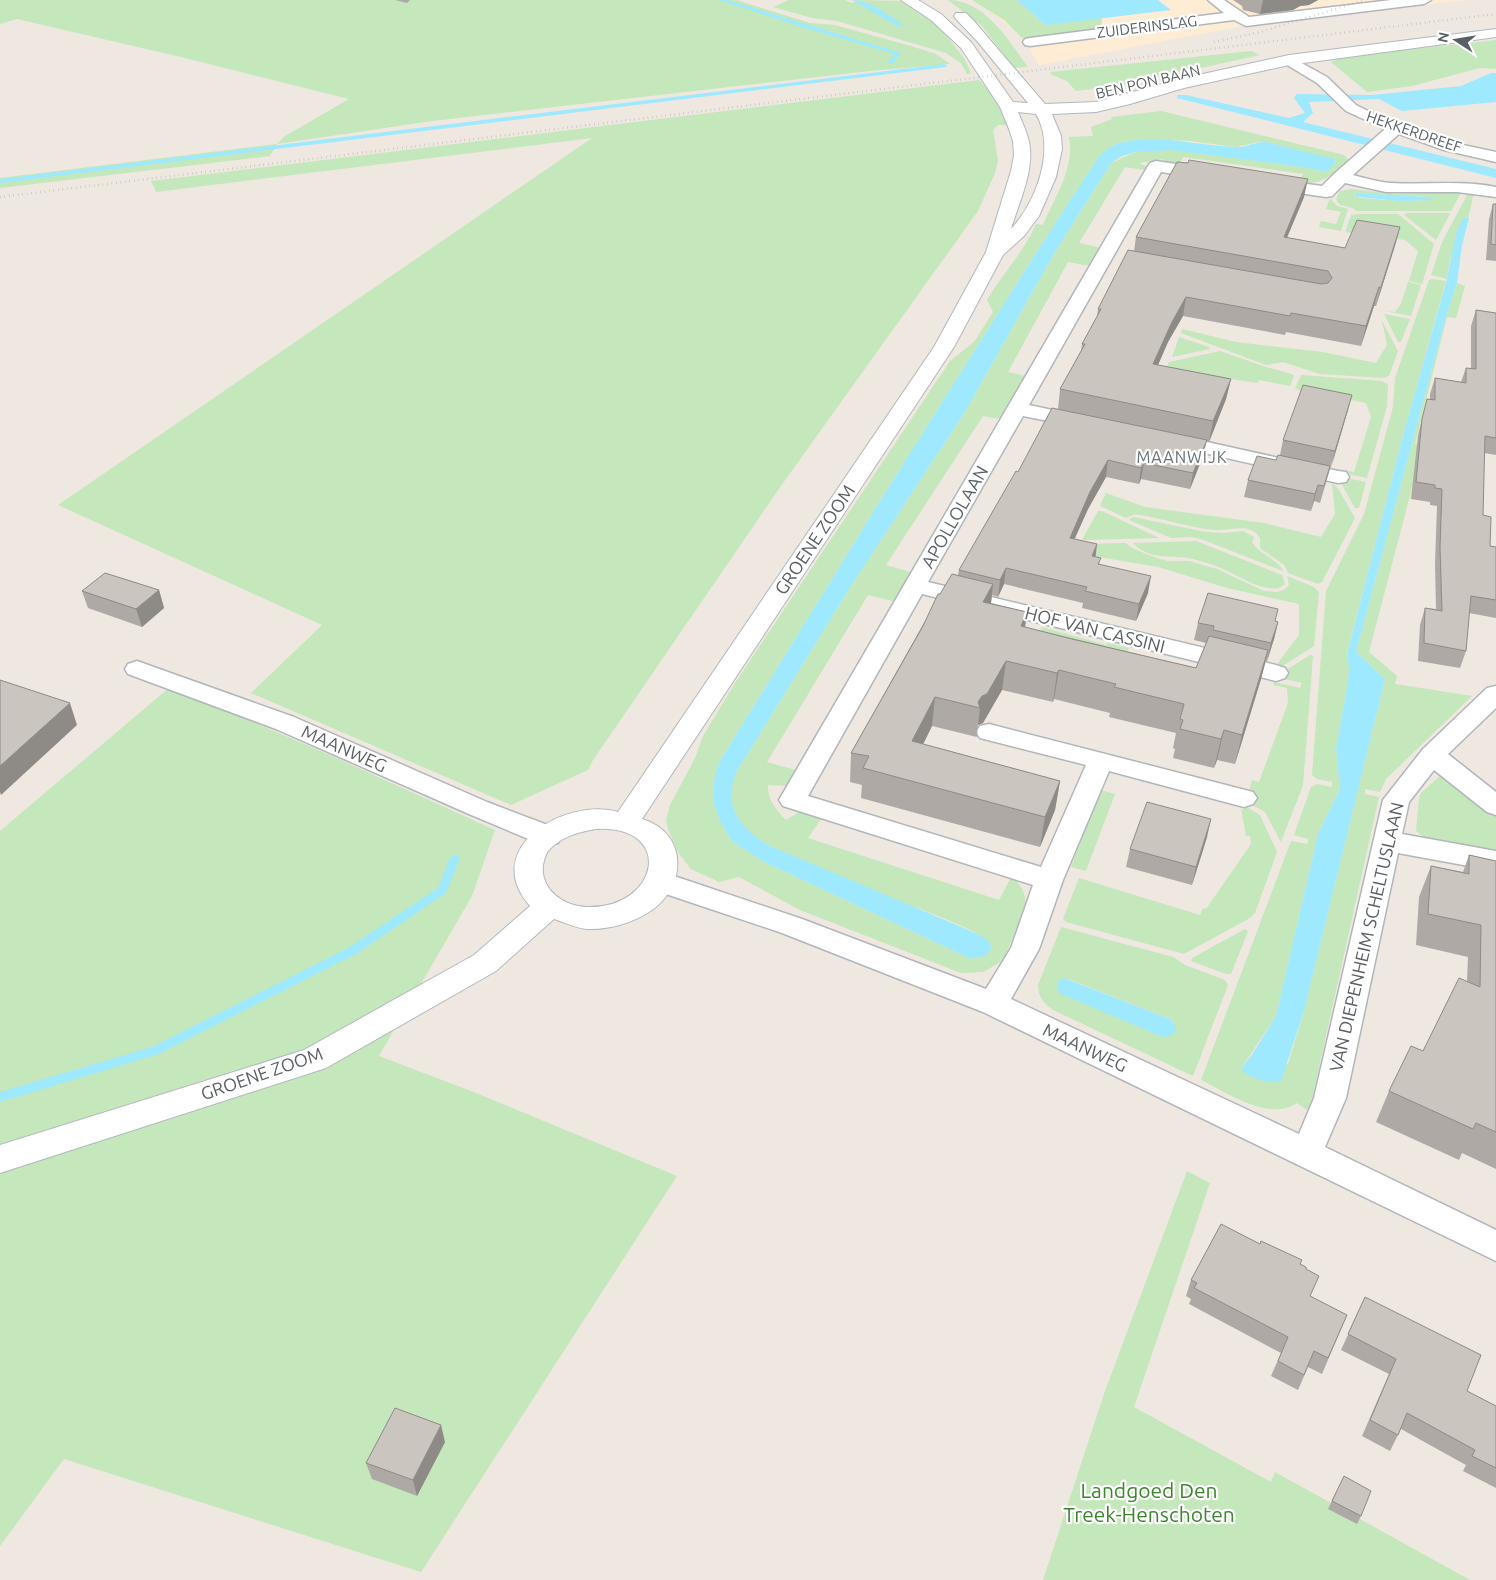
<svg xmlns="http://www.w3.org/2000/svg" width="1496" height="1580" viewBox="0 0 1496 1580" font-family="Ubuntu,sans-serif">
	<style>
		.commercial { fill: #ffecd4 }
		.green { fill: #c4e7bb; fill-rule: evenodd }
		.water { fill: #9fe9ff }
		.lines { fill: none; stroke-linecap: round; stroke-linejoin: round }
		.stream { fill: #9fe9ff; fill-rule: evenodd }
		.street-casing { stroke: #b2b6ba; stroke-width: 3 }
		.secondary-casing { stroke: #b2b8bd; stroke-width: 2 }
		.street { fill: #fff; fill-rule: evenodd }
		.secondary { fill: #fff; fill-rule: evenodd }
		.rail { stroke: #b1b2b3; stroke-width: 2.5; stroke-dasharray: 0.5 4; stroke-linecap: butt }
		.wall { fill: #afa9a5 }
		.shaded-wall { fill: #8e8a86 }
		.building { fill: #cbc5c0; stroke: #8e8a86 }
		.labels { text-anchor: middle; stroke-width: 4.5; stroke-linejoin: round; paint-order: stroke }
		.far-street-label { font-size: 15px; fill: #595f63; stroke: #fff }
		.far-neighbourhood-label { font-size: 16px; letter-spacing: 1px; fill: #6a7275; stroke: #fff }
		.street-label { font-size: 18px; fill: #595f63; stroke: #fff }
		.near-park-label { font-size: 21px; fill: #3c862e; stroke: #fff }
	</style>
	<rect width="100%" height="100%" fill="#eee8e0"/>
	<path class="commercial" d="M972,0H1467L1253,24L1039,65L1023,39L989,9Z"/>
	<g class="green">
		<path d="M0,0H736L810,23L835,25L911,46L936,54L950,64L870,71L432,121L277,144L270,156L0,188V178L277,144L285,136L349,99L185,58L17,19L0,24Z"/>
		<path d="M789,0H845L852,3L858,0L903,1L939,27L964,58L971,73L967,74L961,63L946,53L837,21L812,18L773,7Z"/>
		<path d="M948,0C985,0 1009,41 1028,67L1014,68L982,26Z"/>
		<path d="M972,0H1017L1045,25L1102,17L1101,29L1022,38L1004,20Z"/>
		<path d="M1496,40V69L1480,68L1412,86L1367,92L1331,62L1341,57Z"/>
		<path d="M1251,51L1260,55L1119,86L1076,91L1067,81L1052,75L1050,72Z"/>
		<path d="M979,80L993,96L1008,125H998L993,130L998,161L995,173L978,211L783,483L593,760L588,770L511,805L251,693L322,625L58,505L592,138L156,192L151,181Z"/>
		<path d="M1161,111L1344,155L1349,160C1333,174 1321,187 1298,182H1300L1303,174L1183,157L1179,165L1167,164L1163,159L1139,163L1149,168L1144,170L1125,167L1079,243L1102,248L1090,266L1068,262L1008,372L1034,378L1009,422H1004L1005,420L983,416L886,565L914,573L897,602L868,595L767,762L795,770L788,786L768,785C767,799 776,810 786,820L802,810L821,819L808,838L999,900L1010,879L1005,877L1008,876C1021,882 1027,894 1025,908L1005,956L999,963L983,972L961,973L800,910L739,877L719,882L691,869L679,854L669,832L666,821L670,805L695,758L703,736L735,683L950,361L974,342L993,312L987,300C1002,274 1024,252 1036,224L1043,225C1055,197 1075,168 1069,137L1093,136L1091,127L1112,119L1111,117ZM1148,139L1190,141L1236,147L1258,142H1266L1335,160L1336,162L1328,170L1323,171L1296,166L1175,150H1149L1133,153L1111,163L1052,257L965,412L849,589L736,773C722,808 740,828 770,846C808,863 847,880 886,896C907,905 977,928 990,943L991,949C987,957 978,959 969,958L762,861L732,841L720,821L714,804L713,793L715,774L720,761L880,501L1036,253L1098,158C1110,142 1129,140 1148,139Z"/>
		<path d="M1351,189L1396,194L1452,192L1461,193L1451,211H1356L1353,208L1340,205L1336,199L1340,191ZM1354,193L1427,197L1433,200L1399,201L1360,198L1354,195Z"/>
		<path d="M1468,193H1474L1468,218L1465,217L1450,260L1447,279L1431,275L1442,242Z"/>
		<path d="M1330,198L1337,206L1348,209L1341,231L1319,227L1321,221L1336,224L1341,212L1326,209Z"/>
		<path d="M1407,213H1449L1450,214L1436,240L1404,215Z"/>
		<path d="M1358,214H1398L1434,244L1422,284L1409,281L1418,251L1405,240L1345,232L1351,215Z"/>
		<path d="M1432,279L1446,281L1404,432L1347,653L1349,667L1348,682L1336,748L1340,789L1318,834L1276,1016L1242,1067L1288,1064L1304,1011L1385,679L1356,652L1446,317L1457,283L1465,286L1456,318L1447,317L1415,444L1423,446L1369,652L1397,676L1395,684L1472,696L1386,779L1380,792L1365,789V794L1379,797L1310,1108L1307,1110L1297,1103C1269,1122 1228,1093 1201,1080L1291,841L1308,844V839L1294,835L1311,787L1317,784L1332,787V782L1317,779L1312,775L1326,591L1364,514L1393,407L1395,378L1429,280Z"/>
		<path d="M1408,282L1421,285L1411,316L1385,311L1395,312L1401,304Z"/>
		<path d="M1384,314L1410,319L1401,342H1398Z"/>
		<path d="M1382,321L1398,351L1389,376L1384,378L1320,374L1283,362L1266,365L1181,333L1182,329L1236,342L1323,352L1376,363L1387,345Z"/>
		<path d="M1179,337L1209,347L1210,349L1172,357Z"/>
		<path d="M1220,351L1266,367L1292,374L1294,376L1290,386L1259,380L1257,383L1166,369L1169,362Z"/>
		<path d="M1301,375L1381,381L1388,384L1387,406L1367,478L1337,472L1338,469L1354,472L1371,417L1366,403L1295,389Z"/>
		<path d="M1337,476L1366,482L1359,508H1355Z"/>
		<path d="M1332,483L1338,488L1355,518L1322,582L1318,584L1288,573L1284,565L1260,548V538C1250,522 1231,531 1216,530C1189,528 1162,518 1135,514L1126,518L1100,506L1106,493L1145,507L1264,523L1321,537L1335,514Z"/>
		<path d="M1098,511H1102L1159,538L1082,540Z"/>
		<path d="M1133,517L1206,532L1223,533L1243,531L1254,537L1252,542C1260,555 1278,559 1283,571L1201,539L1192,537L1171,538L1129,520Z"/>
		<path d="M1196,541L1282,575L1285,584L1279,588C1258,592 1232,570 1210,564C1203,562 1195,559 1188,558C1169,555 1148,560 1133,543Z"/>
		<path d="M1126,543L1134,549L1154,557L1168,561H1189L1217,569L1264,591L1277,592L1284,590L1289,585L1287,576L1314,587L1319,592L1314,646L1278,669L1275,667L1299,635V604L1227,588L1158,567L1075,553L1082,544Z"/>
		<path d="M1042,627L1106,645L1107,643L1129,648L1122,664L1034,643Z"/>
		<path d="M1310,655L1313,656L1303,785L1281,842L1265,812L1247,802L1252,780L1259,782L1288,703L1287,688L1273,685L1274,682L1300,688L1302,683L1275,677Z"/>
		<path d="M170,687L321,751L495,830L472,896L379,1056L471,1091L677,1176L421,1572L64,1459L0,1546V831Z"/>
		<path d="M1441,775L1496,812V853L1425,838L1416,831L1419,798L1421,793Z"/>
		<path d="M1100,790L1115,794L1086,871L1071,867Z"/>
		<path d="M1245,806L1260,815L1277,852L1255,913L1250,918L1184,954L1066,922L1063,919L1079,878L1200,915L1203,908L1206,909L1251,844L1250,836H1246L1241,809L1244,810Z"/>
		<path d="M1061,927L1173,957L1185,965L1225,980L1228,985L1193,1076L1053,1010C1044,1003 1038,997 1038,985ZM1062,979H1068L1170,1019L1173,1022L1175,1032L1057,987L1058,982Z"/>
		<path d="M1245,929L1248,931L1231,974H1226L1191,961L1192,958Z"/>
		<path d="M1187,1171L1210,1183L1134,1407L1271,1482L1275,1472L1470,1580H1043L1104,1394Z"/>
	</g>
	<g class="water">
		<path d="M1017,0H1158L1171,10L1045,25Z"/>
		<path d="M1491,73H1496V102L1402,111L1379,99L1309,102L1313,113L1303,122L1496,169V178L1177,98V95H1186L1289,118L1305,113L1294,98L1297,94L1372,95L1461,86Z"/>
		<path d="M1148,139C1178,139 1206,146 1235,147C1247,148 1255,141 1266,142L1334,159L1336,162L1328,171H1323L1296,166L1172,150L1136,152L1122,156L1111,163L1052,257L965,412L849,589L736,773C723,808 740,828 770,846L945,920L984,937L990,943L991,949C987,957 978,959 969,958L762,861L732,841L720,821L714,804L713,793L715,774L720,761L880,501L1036,253L1098,158C1110,142 1129,140 1148,139Z"/>
		<path d="M1355,193L1428,197L1434,200L1399,201L1358,197L1354,195Z"/>
		<path d="M1463,218H1469L1462,245L1457,283L1446,317L1356,652L1385,679L1304,1011L1281,1081C1268,1085 1254,1078 1243,1072L1242,1067L1251,1056L1276,1016L1318,834L1340,789L1336,748L1348,682L1349,667L1347,654L1404,432L1447,279L1456,233Z"/>
		<path d="M1064,978L1170,1019L1176,1027L1175,1032L1170,1036L1163,1037L1059,993L1057,985L1060,980Z"/>
	</g>
	<g class="lines">
		<g class="stream">
			<path d="M719,0H727L901,53L892,64H888L887,63L895,54L802,27Z"/>
			<path d="M852,0C869,0 891,16 904,26L899,27Z"/>
			<path d="M944,64L947,66L946,67L0,183V179Z"/>
			<path d="M455,854L460,858L446,893L356,954L159,1054L0,1102V1092L152,1047L348,948L438,888L450,858Z"/>
		</g>
		<defs>
			<g id="street">
				<path d="M1208,0H1224L1249,17L1391,0H1431L1424,4L1246,26L1234,20L1030,46L1025,45L1023,42L1025,39L1030,38L1224,13Z"/>
				<path d="M1289,56L1327,77L1356,105L1380,117L1454,143L1496,152V162L1444,150L1399,134L1353,175C1365,178 1378,182 1391,183C1426,185 1461,180 1496,187V197L1457,192H1386L1345,183L1332,196L1326,197L1264,188L1262,184L1264,180L1270,179L1322,186L1334,174L1385,129L1346,111L1317,83L1284,63L1282,60L1284,57Z"/>
				<path d="M1156,161L1209,169L1215,171L1217,174L1215,177L1209,179L1161,172L1029,405L1090,418L1093,422L1090,426L1083,428L1023,416L928,582L1276,665L1285,668L1288,673L1285,678L1276,681L922,594L808,796L1041,867L1086,765L980,738L976,732L980,726L989,724L1253,792L1257,798L1253,804L1244,807L1109,771L1063,880L1039,949L1011,999L1299,1134L1314,1098L1383,800L1423,749L1487,688L1496,686V708L1448,754L1496,792V815L1487,812L1434,770L1409,802L1402,834L1496,851V871L1398,853L1346,1098L1325,1147L1496,1230V1261L983,1012L782,933L651,889L647,882L651,875L661,872L671,875L802,919L986,989L1011,948L1033,885L783,806L779,800L1148,166L1150,163Z"/>
				<path d="M1171,434L1338,471L1346,472L1349,477L1346,482L1338,483L1164,444L1161,440L1164,436Z"/>
				<path d="M137,661L294,717L487,802L558,829L561,836L558,843L548,845L538,843L469,814L276,729L128,674L125,669L128,664Z"/>
			</g>
			<path id="secondary" d="M901,0H918L941,14L971,42L1013,102L1028,103L977,41L956,19L954,16L956,13H966L973,20L1045,104L1096,102L1180,79L1289,55L1496,29V37L1289,65L1184,88L1130,104L1096,112L1052,114L1061,136L1062,149L1056,177L1039,216L1024,236L1003,255L954,347L642,819C689,833 687,888 649,912C632,923 608,930 587,929C576,928 564,922 554,919L496,971L326,1068L0,1173V1145L304,1050L474,955L530,906C479,848 566,797 618,812L934,347L986,252L1011,171L1014,155L1013,141L1009,129L1000,107L961,48L931,20ZM1018,112L1036,114C1056,148 1037,201 1011,229C1019,202 1035,170 1029,142C1027,132 1022,122 1018,112ZM596,829C676,825 659,909 587,907C564,906 540,890 543,865C544,860 545,856 548,851C560,837 578,832 596,829Z"/>
		</defs>
		<use href="#street" class="street-casing"/>
		<use href="#secondary" class="secondary-casing"/>
		<use href="#street" class="street"/>
		<use href="#secondary" class="secondary"/>
		<g class="rail">
			<path d="M1214,42L1260,32L1365,0"/>
			<path d="M0,197L1496,14"/>
		</g>
	</g>
	<g class="wall">
		<path d="M395,0H410L407,3Z"/>
		<path d="M1233,0H1318L1309,5L1300,6L1293,10L1260,14L1243,10L1242,6Z"/>
		<path d="M1304,197L1287,238L1345,248L1400,227L1376,306H1374L1361,346L1286,332L1285,335L1183,316L1168,342L1158,365L1231,379L1226,399L1209,442L1206,441L1203,456L1190,489L1141,479L1139,484L1106,477L1088,509L1074,539L1097,544L1095,557L1100,564L1148,593L1136,621L1082,608L1083,603L1004,584L998,597L992,595L991,603L1027,612L1025,627L1196,668L1206,643L1194,640L1198,623L1278,609L1275,621L1278,622L1274,639L1267,661H1266L1261,679L1235,764L1217,760L1214,768L1173,758L1175,749L1173,748L1176,733L1109,717L1110,713L1054,699L1053,702L1002,690L983,723L978,725L977,737L932,726L923,744L1060,781L1055,810L1040,847L861,798L862,785L850,782L851,753L940,594L958,575L959,570L1018,472L1058,409L1060,389L1081,351L1082,344L1097,317L1098,309L1134,251L1136,237Z"/>
		<path d="M1493,204H1496V261L1486,260L1489,219Z"/>
		<path d="M1476,310L1496,313V455L1484,453L1483,515L1490,546L1496,547V618L1469,613L1466,651L1460,668L1418,661L1420,625L1425,608L1436,609L1435,564L1437,506L1430,505V502L1411,499L1418,435L1427,399H1430V394L1435,378L1461,382L1466,368L1471,369V326Z"/>
		<path d="M1352,395L1320,503L1314,501L1311,511L1244,497L1248,480L1276,460L1280,455L1283,440Z"/>
		<path d="M159,590L164,608L142,627L88,608L82,591Z"/>
		<path d="M1207,837L1192,885L1126,867L1130,849Z"/>
		<path d="M1469,855L1496,861V1169L1462,1153L1459,1160L1376,1122L1389,1091L1423,1051L1467,981L1468,957L1416,945L1419,897L1431,866L1463,872Z"/>
		<path d="M1300,1264L1306,1269L1310,1297L1347,1315L1322,1374L1308,1367L1298,1390L1271,1376L1281,1353L1189,1304L1191,1299L1186,1296L1191,1280Z"/>
		<path d="M1365,1297L1467,1391L1496,1406V1488L1463,1471L1466,1465L1401,1429L1390,1451L1362,1436L1389,1374L1341,1350Z"/>
		<path d="M445,1442L417,1496L372,1479L366,1463Z"/>
		<path d="M1344,1476L1361,1516L1357,1524L1328,1509Z"/>
	</g>
	<g class="shaded-wall">
		<path d="M1263,0H1318L1309,5L1300,6L1293,10L1260,14Z"/>
		<path d="M1308,179L1304,197L1279,256L1284,237Z"/>
		<path d="M1400,227L1395,246L1376,306L1381,287Z"/>
		<path d="M1379,287L1374,306L1361,346L1366,326Z"/>
		<path d="M1186,297L1183,316L1168,342L1150,383L1153,364L1172,322Z"/>
		<path d="M1231,379L1226,399L1209,442L1213,421Z"/>
		<path d="M1352,395L1348,410L1331,468L1335,451Z"/>
		<path d="M1207,440L1203,456L1190,489L1193,473Z"/>
		<path d="M1108,460L1106,477L1088,509L1068,554L1070,538L1090,492Z"/>
		<path d="M1144,463L1141,479L1139,484L1141,468Z"/>
		<path d="M1318,485L1314,501L1311,511L1315,494Z"/>
		<path d="M1097,544L1095,561L1092,556Z"/>
		<path d="M1006,568L1004,584L998,597L1000,580Z"/>
		<path d="M1151,576L1148,593L1136,621L1139,604Z"/>
		<path d="M993,584L990,613L983,602Z"/>
		<path d="M159,590L164,608L142,627L136,609Z"/>
		<path d="M1027,612L1023,641L1021,626Z"/>
		<path d="M1278,622L1274,639L1267,661L1271,643Z"/>
		<path d="M1268,650L1261,679L1235,764L1242,735Z"/>
		<path d="M1006,661L1002,690L983,723L978,725L980,708L978,702Z"/>
		<path d="M1059,670L1054,699L1053,702L1057,673Z"/>
		<path d="M935,697L932,726L910,771L912,741Z"/>
		<path d="M70,703L77,725L1,795L0,792V766Z"/>
		<path d="M1224,730L1217,760L1214,768L1221,739Z"/>
		<path d="M1060,781L1055,810L1040,847L1045,817Z"/>
		<path d="M1211,819L1207,837L1192,885L1196,867Z"/>
		<path d="M441,1425L445,1442L417,1496L413,1480Z"/>
	</g>
	<g class="building">
		<path d="M1189,160L1308,179L1284,237L1345,248L1357,220L1400,227L1381,287H1379L1366,326L1291,313L1290,316L1186,297L1172,322L1153,364L1231,379L1213,421L1060,389L1085,344H1082L1101,309H1098L1128,250L1321,284L1328,283L1332,278L1328,271L1136,237L1177,162L1188,163Z"/>
		<path d="M1493,204H1496V245L1491,244Z"/>
		<path d="M1476,310L1496,313V438L1485,436L1483,515L1491,517L1490,546L1496,547V600L1471,596L1466,651L1424,643L1425,608L1442,611L1440,547L1442,489L1435,488V485L1416,482L1422,419L1427,399L1435,400V378L1466,383V368L1476,369Z"/>
		<path d="M1303,385L1352,395L1335,451L1283,440Z"/>
		<path d="M1052,408L1207,440L1193,473L1144,463L1141,468L1108,460L1090,492L1070,538L1097,544L1092,556L1101,558L1098,564L1151,576L1139,604L1085,591L1087,587L1006,568L1000,580L959,570L1016,471L1018,472Z"/>
		<path d="M1278,455L1330,466L1324,486L1318,485L1315,494L1248,480L1257,456L1276,460Z"/>
		<path d="M105,573L159,590L136,609L82,591Z"/>
		<path d="M952,574L993,584L983,602L1027,612L1021,626L1072,639L1196,668L1209,636L1268,650L1242,735L1224,730L1221,739L1180,729L1183,720L1180,719L1184,704L1114,687L1116,684L1087,677L1059,670L1057,673L1006,661L987,694L982,696L978,702L980,708L935,697L912,741L1060,781L1045,817L863,768L869,756L851,753L923,626L938,594H940Z"/>
		<path d="M1208,593L1278,609L1275,621L1278,622L1271,643L1213,630L1214,626L1198,623Z"/>
		<path d="M0,680L70,703L0,766Z"/>
		<path d="M1147,802L1211,819L1196,867L1130,849Z"/>
		<path d="M1469,855L1496,861V1132L1476,1123L1473,1129L1389,1091L1411,1046L1423,1051L1459,978L1480,987L1481,925L1428,914L1431,866L1469,874Z"/>
		<path d="M1221,1224L1260,1244L1261,1241L1302,1260L1300,1264L1306,1267V1269L1319,1276L1310,1296L1347,1315L1328,1358L1314,1351L1304,1375L1278,1361L1288,1337L1194,1288L1197,1283L1191,1280Z"/>
		<path d="M1365,1297L1481,1355L1467,1391L1496,1406V1468L1472,1456L1475,1450L1407,1413L1398,1435L1370,1420L1396,1359L1348,1334Z"/>
		<path d="M395,1408L441,1425L413,1480L366,1463Z"/>
		<path d="M1344,1476L1371,1491L1361,1516L1332,1501Z"/>
	</g>
	<g class="labels">
		<g class="far-street-label">
			<text transform="translate(1147 27) rotate(-7)" y="5">ZUIDERINSLAG</text>
			<text transform="translate(1148 82) rotate(-13)" y="5">BEN PON BAAN</text>
			<text transform="translate(1414 132) rotate(19)" y="5">HEKKERDREEF</text>
		</g>
		<g class="far-neighbourhood-label">
			<text x="1182" y="463">MAANWIJK</text>
		</g>
		<g class="street-label">
			<text transform="translate(955 517) rotate(-60)" y="6">APOLLOLAAN</text>
			<text transform="translate(815 540) rotate(-56)" y="6">GROENE ZOOM</text>
			<text transform="translate(1095 630) rotate(14)" y="6">HOF VAN CASSINI</text>
			<text transform="translate(344 749) rotate(24)" y="6">MAANWEG</text>
			<text transform="translate(1367 937) rotate(-77)" y="6">VAN DIEPENHEIM SCHELTUSLAAN</text>
			<text transform="translate(1085 1048) rotate(25)" y="6">MAANWEG</text>
			<text transform="translate(262 1074) rotate(-19)" y="6">GROENE ZOOM</text>
		</g>
		<g class="near-park-label">
			<text x="1149" y="1498">Landgoed Den<tspan x="1149" dy="24">Treek-Henschoten</tspan></text>
		</g>
	</g>
	<g transform="translate(1456 40) rotate(282)" stroke="#ffffff" stroke-width="4" paint-order="stroke">
	<path d="M0-4L9 19L0 12L-9 19Z" fill="#595f63"/>
	<text y="-8" font-size="14" font-weight="bold" text-anchor="middle" fill="#595f63">N</text>
	</g>
</svg>
